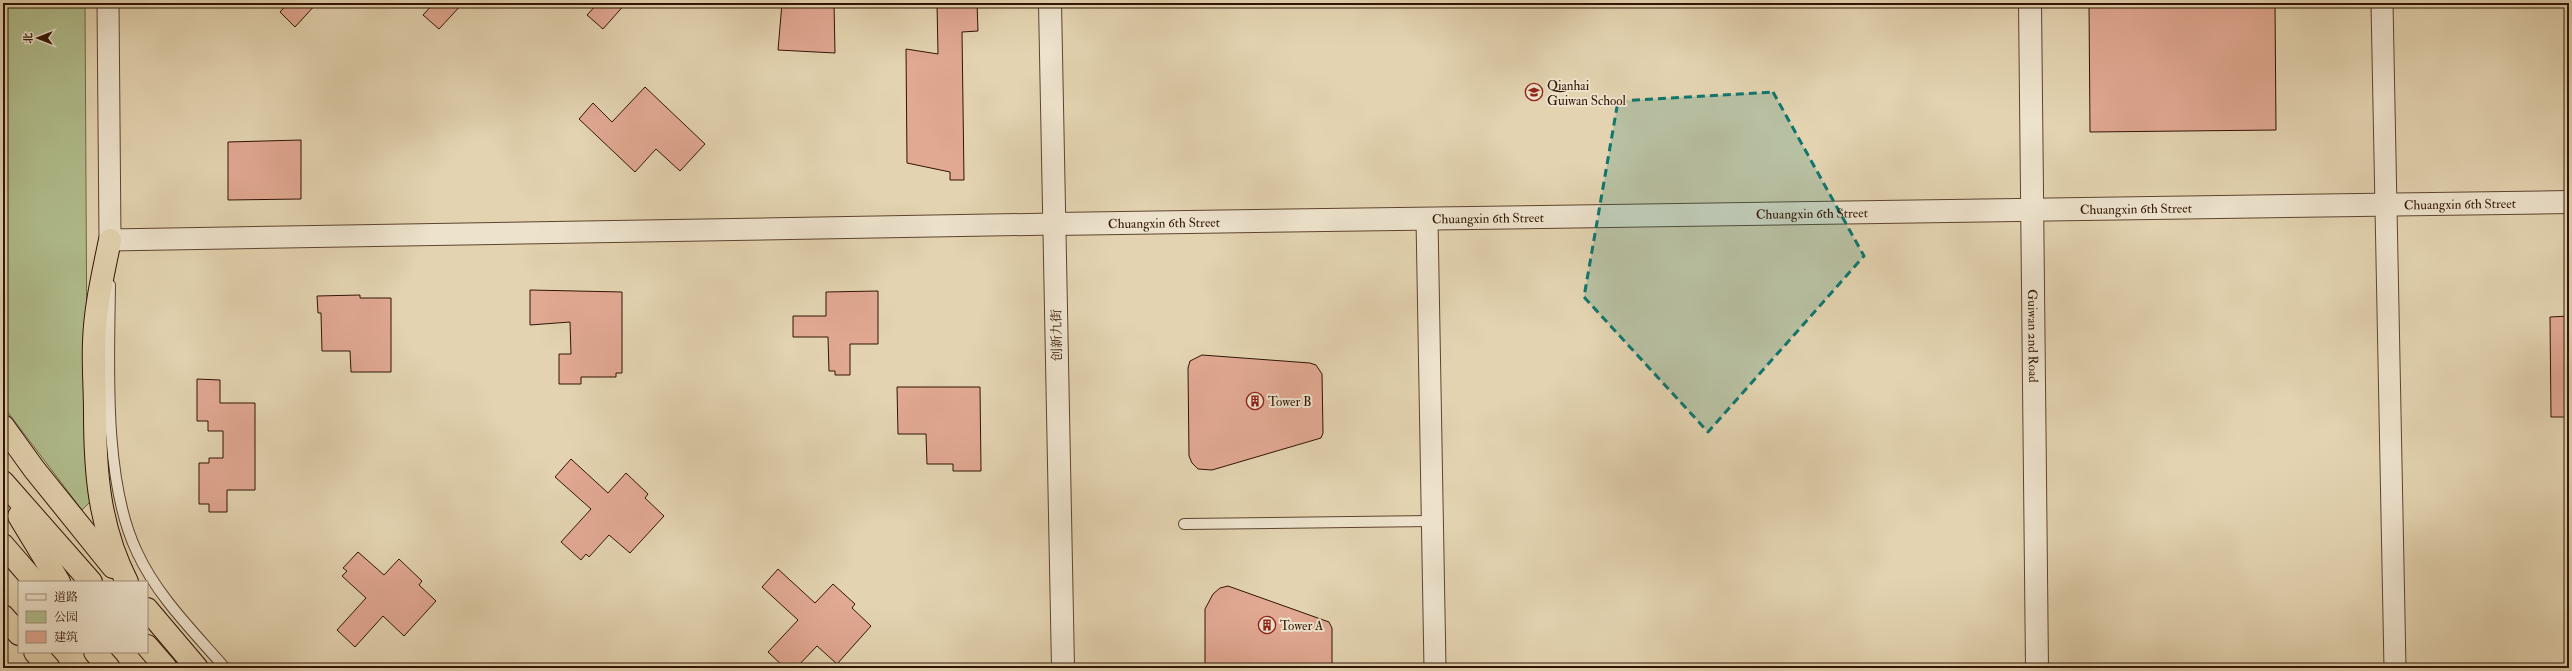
<svg xmlns="http://www.w3.org/2000/svg" width="2572" height="671" viewBox="0 0 2572 671" font-family="'IM FELL Double Pica','Noto Serif SC',serif">
	<style>
		.green { fill: #b1bd8d; stroke: #716848 }
		.building { fill: #e1a892; stroke: #311403 }
		.lines { fill: none; stroke-linecap: round; stroke-linejoin: round }
		.service-casing { stroke: #5e442e; stroke-width: 12 }
		.minor-casing { stroke: #5e442e; stroke-width: 23 }
		.tertiary-casing { stroke: #5e442e; stroke-width: 24 }
		.trunk-casing { stroke: #311403; stroke-width: 24 }
		.service { stroke: #ede2cc; stroke-width: 10 }
		.minor { stroke: #ede2cc; stroke-width: 21 }
		.tertiary { stroke: #ede2cc; stroke-width: 22 }
		.trunk { stroke: #e3d3b0; stroke-width: 22 }
		.marked { fill: #0f766e; fill-opacity: 0.2; stroke: #0f766e; stroke-width: 3; stroke-dasharray: 8 5; stroke-linejoin: round }
		.labels { text-anchor: middle; stroke-width: 4; stroke-linejoin: round; paint-order: stroke }
		.poi-label { font-size: 13px; fill: #311403; stroke: #ede2cc; text-anchor: start }
		.street-label { font-size: 13px; fill: #311403; stroke: #ede2cc }
	</style>
	<rect width="100%" height="100%" fill="#e3d3b0"/>
	<filter id="stains"><feTurbulence type="fractalNoise" baseFrequency=".005" numOctaves="4"/><feColorMatrix values="0 0 0 0 .2 0 0 0 0 .09 0 0 0 0 .02 0 0 0 .5 -.17"/></filter>
	<radialGradient id="worn" r=".72"><stop offset=".6" stop-color="#630" stop-opacity="0"/><stop offset="1" stop-color="#630" stop-opacity=".3"/></radialGradient>
	<path class="green" d="M3,3H85L87,368L93,499L82,510L3,406Z"/>
	<g class="building">
		<path d="M288,3H317L295,27L280,12Z"/>
		<path d="M434,3H463L439,29L423,15Z"/>
		<path d="M598,3H626L603,29L587,15Z"/>
		<path d="M782,3H834L835,53L778,50Z"/>
		<path d="M937,3H977L978,31L962,32L964,180H950V172L907,163L906,49L938,54Z"/>
		<path d="M2089,3H2275L2276,130L2090,132Z"/>
		<path d="M645,87L705,144L680,171L656,149L635,172L579,119L593,103L612,122Z"/>
		<path d="M301,140V199L228,200V142Z"/>
		<path d="M530,290L622,292V373H616V377H581V384H559V354H571L570,322L530,325Z"/>
		<path d="M878,291V344H850V375H835V371H829L828,337H793V316H826V292Z"/>
		<path d="M360,295V298H391V372H351L350,351H322L321,313H318L317,296Z"/>
		<path d="M2569,316V417H2551L2550,317Z"/>
		<path d="M1202,355L1310,363L1316,365L1322,374L1323,433L1321,438L1212,470L1198,469L1192,463L1189,456L1188,368L1190,361Z"/>
		<path d="M197,379L220,380V403H255V490H227V512H209V504H199V463H209V458H223V431H208V421H197Z"/>
		<path d="M897,387H980L981,471H953V464H927L926,434H898Z"/>
		<path d="M571,459L608,493L626,473L648,494L645,498L664,516L630,553L609,535L589,557L586,554L581,560L561,542L591,509L555,477Z"/>
		<path d="M358,552L384,575L399,559L422,581L419,585L436,601L404,636L383,616L355,647L337,630L366,598L342,576L347,571L343,568Z"/>
		<path d="M778,569L815,603L833,584L855,604L852,608L871,626L837,664L817,646L796,668H785L768,652L798,620L762,587Z"/>
		<path d="M1228,586L1329,622L1332,628V668H1205V609L1213,594L1220,588Z"/>
	</g>
	<g class="lines">
		<defs>
			<g id="service">
				<path d="M110,285C109,365 103,481 137,552C157,596 194,632 225,668"/>
				<path d="M1184,524L1432,521"/>
			</g>
			<g id="minor">
				<path d="M108,3L110,240L1054,224"/>
				<path d="M2382,3L2395,668"/>
				<path d="M1427,219L1435,668"/>
			</g>
			<g id="tertiary">
				<path d="M1050,3L1063,668"/>
				<path id="s1" d="M2030,3L2037,668"/>
				<path id="s2" d="M1054,224L2569,202"/>
			</g>
			<g id="trunk">
				<path d="M110,240C103,274 95,308 94,342C93,365 95,389 95,412C95,472 99,527 127,582"/>
				<path d="M3,426L34,469L113,567"/>
				<path d="M3,482L91,582"/>
				<path d="M19,516L59,582"/>
				<path d="M3,545L35,582"/>
				<path d="M147,609L197,668"/>
				<path d="M3,616L19,634"/>
				<path d="M147,646L166,668"/>
				<path d="M35,652L49,668"/>
				<path d="M95,652L109,668"/>
			</g>
		</defs>
		<use href="#service" class="service-casing"/>
		<use href="#minor" class="minor-casing"/>
		<use href="#tertiary" class="tertiary-casing"/>
		<use href="#trunk" class="trunk-casing"/>
		<use href="#service" class="service"/>
		<use href="#minor" class="minor"/>
		<use href="#tertiary" class="tertiary"/>
		<use href="#trunk" class="trunk"/>
	</g>
	<path class="marked" d="M1773,92L1864,256L1708,432L1584,297L1618,101Z"/>
	<defs>
		<symbol id="school-ring" viewBox="-11 -11 22 22"><circle r="9.5" fill="#ede2cc" stroke="#8f2418" stroke-width="1.5"/><path d="M0-5L7-2L0 1L-7-2ZM-4 1L0 2.5L4 1V4Q0 6-4 4Z" fill="#8f2418"/></symbol>
		<symbol id="building-ring" viewBox="-11 -11 22 22"><circle r="9.5" fill="#ede2cc" stroke="#8f2418" stroke-width="1.5"/><path d="M-4-6H4V6H1V3H-1V6H-4ZM-2.5-4.3h1.7v1.8h-1.7ZM.8-4.3h1.7v1.8H.8ZM-2.5-1h1.7V.8h-1.7ZM.8-1h1.7V.8H.8Z" fill="#8f2418"/></symbol>
	</defs>
	<g fill-rule="evenodd">
		<use href="#school-ring" x="1524" y="82" width="20" height="20"/>
		<use href="#building-ring" x="1245" y="391" width="20" height="20"/>
		<use href="#building-ring" x="1257" y="615" width="20" height="20"/>
	</g>
	<g class="labels">
		<g class="poi-label">
			<text x="1547" y="90">Qianhai<tspan x="1547" dy="15">Guiwan School</tspan></text>
			<text x="1268" y="406">Tower B</text>
			<text x="1280" y="630">Tower A</text>
		</g>
		<g class="street-label">
			<text dy="5" stroke="none"><textPath href="#s2" startOffset="1406">Chuangxin 6th Street</textPath></text>
			<text dy="5" stroke="none"><textPath href="#s2" startOffset="1082">Chuangxin 6th Street</textPath></text>
			<text dy="5" stroke="none"><textPath href="#s2" startOffset="758">Chuangxin 6th Street</textPath></text>
			<text dy="5" stroke="none"><textPath href="#s2" startOffset="434">Chuangxin 6th Street</textPath></text>
			<text dy="5" stroke="none"><textPath href="#s2" startOffset="110">Chuangxin 6th Street</textPath></text>
			<text transform="translate(1056 335) rotate(-91)" y="5">创新九街</text>
			<text dy="5" stroke="none"><textPath href="#s1" startOffset="333">Guiwan 2nd Road</textPath></text>
		</g>
	</g>
	<rect width="2572" height="671" fill="none" stroke="#e3d3b0" stroke-width="16"/>
	<rect x="4" y="4" width="2564" height="663" fill="none" stroke="#311403" stroke-width="2"/>
	<rect x="8" y="8" width="2556" height="655" fill="none" stroke="#311403"/>
	<rect x="18" y="581" width="130" height="72" fill="#ede2cc" stroke="#a2907c"/>
	<rect x="26" y="594" width="20" height="6" fill="#ede2cc" stroke="#a2907c"/>
	<text x="54" y="601" font-size="12" fill="#311403">道路</text>
	<rect x="26" y="611" width="20" height="12" fill="#b1bd8d" stroke="#a2907c"/>
	<text x="54" y="621" font-size="12" fill="#311403">公园</text>
	<rect x="26" y="631" width="20" height="12" fill="#e1a892" stroke="#a2907c"/>
	<text x="54" y="641" font-size="12" fill="#311403">建筑</text>
	<g transform="translate(38 38) rotate(270)" stroke="#ede2cc" stroke-width="3" paint-order="stroke">
	<path d="M0-3L7 15L0 10L-7 15Z" fill="#311403"/>
	<text y="-6" font-size="11" font-weight="bold" text-anchor="middle" fill="#311403">北</text>
	</g>
	<rect width="100%" height="100%" filter="url(#stains)"/>
	<rect width="100%" height="100%" fill="url(#worn)"/>
</svg>
